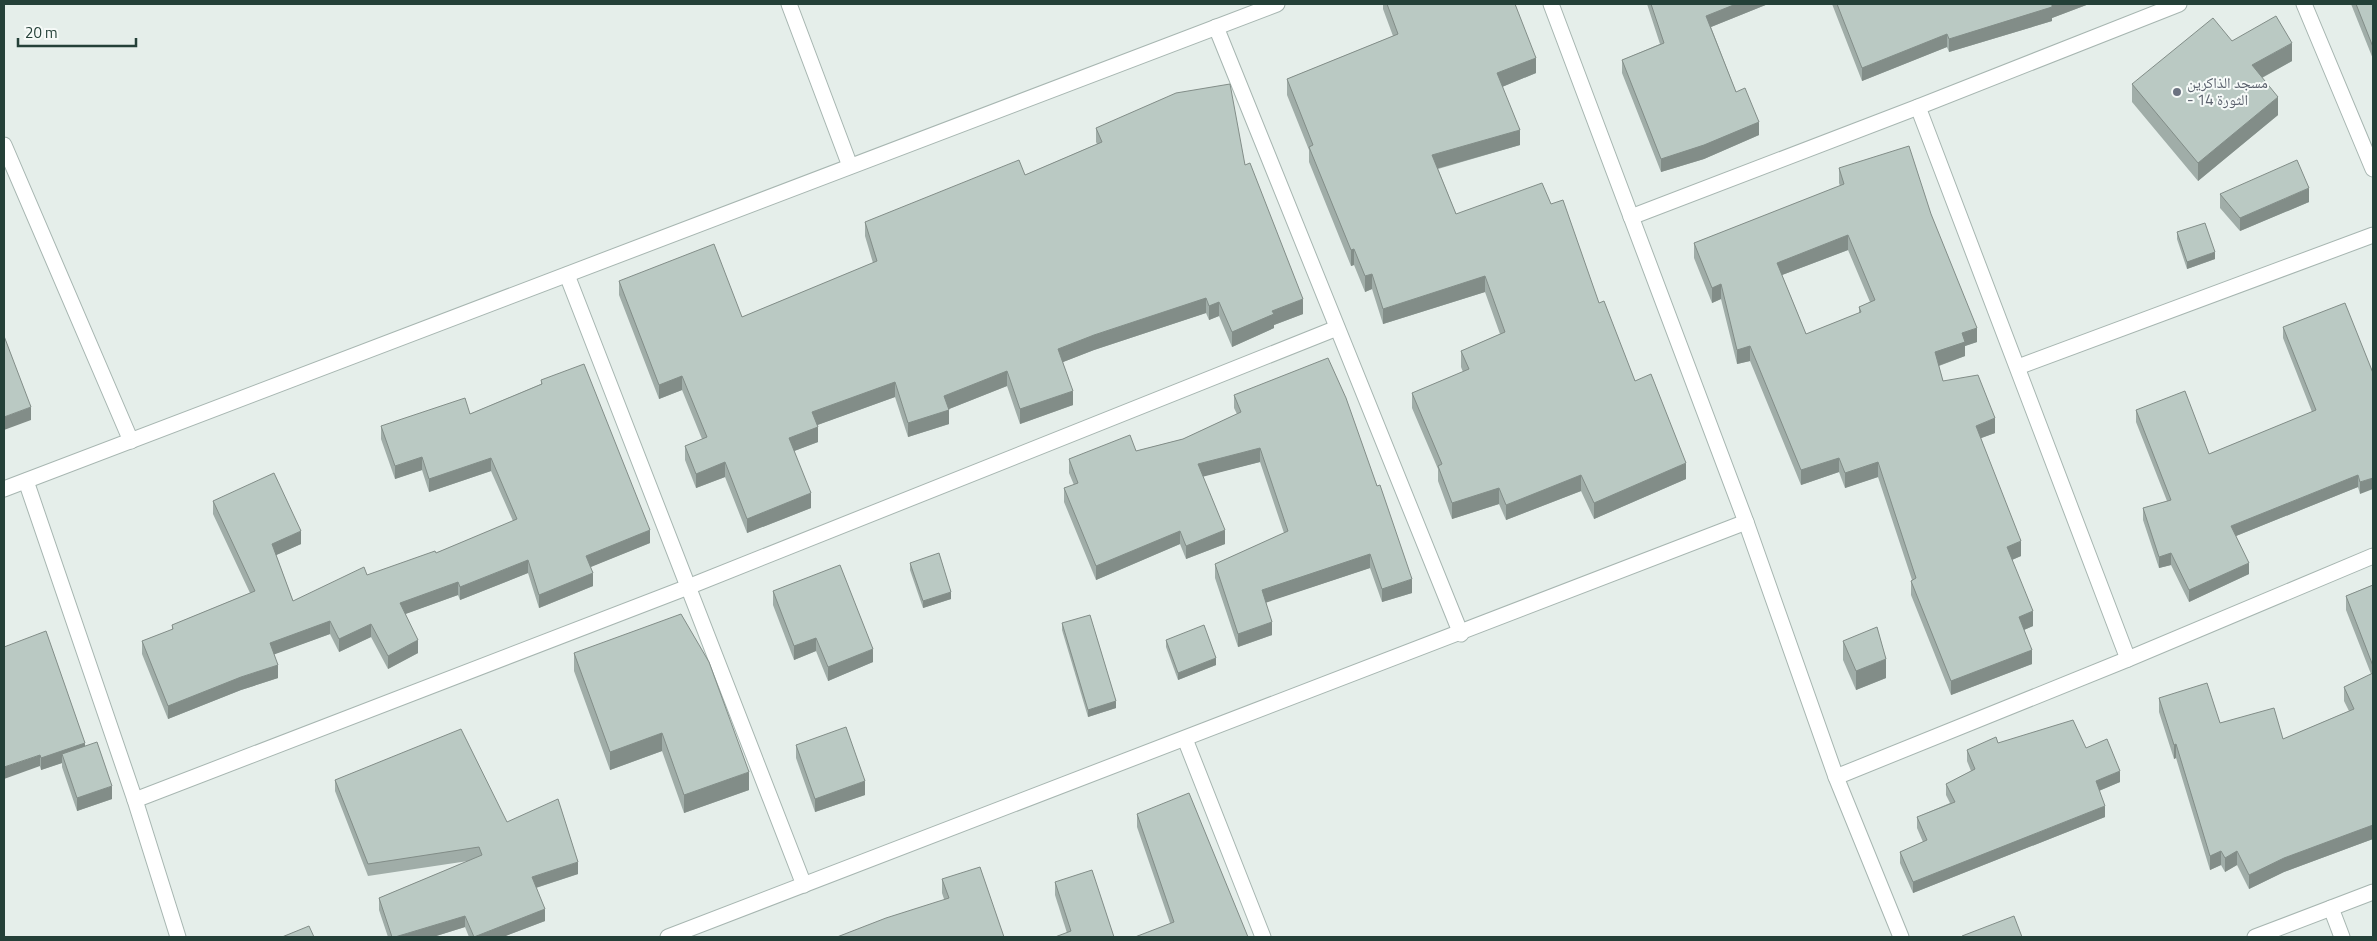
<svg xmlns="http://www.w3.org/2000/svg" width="2377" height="941" viewBox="0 0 2377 941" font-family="'Titillium Web','Noto Naskh Arabic',sans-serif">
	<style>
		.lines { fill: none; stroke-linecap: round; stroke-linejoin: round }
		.street-casing { stroke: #a7b6b1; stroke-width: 17 }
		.street { stroke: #fff; stroke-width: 15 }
		.wall { fill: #a0ada8; fill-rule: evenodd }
		.shaded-wall { fill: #828d88 }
		.building { fill: #bac9c3; stroke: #828d88; fill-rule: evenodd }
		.worship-dot { fill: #6b7280; stroke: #f6faf8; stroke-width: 2 }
		.labels { text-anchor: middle; stroke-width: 4; stroke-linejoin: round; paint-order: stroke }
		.worship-label { font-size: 15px; fill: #5b616d; stroke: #f6faf8; text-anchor: start }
	</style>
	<rect width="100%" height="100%" fill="#e5eeea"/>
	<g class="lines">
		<defs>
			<g id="street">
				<path d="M789,4L850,166"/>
				<path d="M1551,4L1746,522L1836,777L1901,937"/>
				<path d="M2304,4L2373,169"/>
				<path d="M1216,27L1461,634"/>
				<path d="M1918,107L2128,659"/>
				<path d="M4,145L131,441"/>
				<path d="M1631,217L1918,107L2179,4"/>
				<path d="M567,275L804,885"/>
				<path d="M2018,367L2373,235"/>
				<path d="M26,481L135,800L178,937"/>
				<path d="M4,489L1277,4"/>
				<path d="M1185,739L1263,937"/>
				<path d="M1836,777L2128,659L2373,556"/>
				<path d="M135,800L688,587L1337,328"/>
				<path d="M2331,908L2342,937"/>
				<path d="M668,937L1746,522"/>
				<path d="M2255,937L2373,892"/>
			</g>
		</defs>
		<use href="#street" class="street-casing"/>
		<use href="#street" class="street"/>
	</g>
	<g class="wall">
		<path d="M1383,4H1515L1536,73L1502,87L1520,145L1438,169L1456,214L1551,204L1635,381L1686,479L1594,519L1581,491L1506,520L1499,504L1452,519L1438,481V469L1412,408V393L1463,372L1461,367V351L1500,334L1485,292L1383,324L1372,289L1365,292L1354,265L1351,266L1309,162V150L1287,95V79L1393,36L1383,9Z"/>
		<path d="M1647,4H1768L1711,27L1736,92L1759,135L1704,159L1661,172L1622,73V60L1660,44Z"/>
		<path d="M1832,4H2089L2052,18V21L1949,52L1947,47L1862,81Z"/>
		<path d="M2351,4H2373V59Z"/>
		<path d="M2232,41L2292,61L2262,78L2278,115L2198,181L2132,102V84Z"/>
		<path d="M1096,128L1245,165L1303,314L1274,325V328L1232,347L1219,316L1209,320L1206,313L1094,350L1063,362L1073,405L1020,424L1007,386L949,409V424L908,437L895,397L817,425L818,442L794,451L811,508L747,533L725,477L696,488L685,460V446L702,439L682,390L659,399L619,295V281L742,317L873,263L865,236V222L1025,175L1097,144L1096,142Z"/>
		<path d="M1839,168L1931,214L1977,342L1965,346V356L1939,366L1943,381L1995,433L1981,438L2021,556L2012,560L2033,626L2024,630L2032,664L1951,695L1911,595V581L1912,580L1878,477L1845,488L1839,472L1801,485L1750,361L1737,364L1721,299L1712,303L1694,258V243L1840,186L1839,183ZM1848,250L1870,302L1859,307V313L1806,334L1782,275Z"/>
		<path d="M2220,194L2309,202L2240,231L2220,208Z"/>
		<path d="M2177,232L2215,259L2187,269L2177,239Z"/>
		<path d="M2283,327L2373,373L2360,494L2358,487L2236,536L2249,574L2189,602L2171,565L2159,568L2143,520V508L2167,501L2136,422V410L2209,454L2312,412L2283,338Z"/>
		<path d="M541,380L650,543L590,567L593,586L539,608L528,573L460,600L458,595L405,614L418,653L388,669L371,637L339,652L330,634L274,654L278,678L241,690L168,719L142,654V641L172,630V625L250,593L213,514V501L301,544L276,555L293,601L436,553L513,521L491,471L429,492L422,470L395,479L381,439V426L470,414L541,384Z"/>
		<path d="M1234,395L1412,593L1382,602L1370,568L1266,602L1272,635L1238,647L1215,578V564L1284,533L1260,462L1203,476L1225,544L1186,559L1180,544L1096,580L1064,502V488L1074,485L1069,473V459L1136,451L1183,439L1237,414L1234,408Z"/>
		<path d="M910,563L951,599L923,608L910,570Z"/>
		<path d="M2373,585V839L2354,846L2284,872L2249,889L2237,865L2225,872L2221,865L2210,870L2176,758L2174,759L2159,712V698L2220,723L2283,739L2349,711L2344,701V687L2371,674L2346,610V596Z"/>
		<path d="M773,591L873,662L828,681L816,651L794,660L773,605Z"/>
		<path d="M1062,623L1116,708L1088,717L1062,630Z"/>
		<path d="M1166,640L1216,665L1178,680L1166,647Z"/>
		<path d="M1843,641L1886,678L1856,690L1843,660Z"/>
		<path d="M4,647L85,746L112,799L77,811L62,767V763L41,770Z"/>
		<path d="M574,653L749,790L684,813L662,751L610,770L574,671Z"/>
		<path d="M1998,743L2086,748L2120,782L2099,791L2105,817L1913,893L1900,863V852L1923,842L1917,828V817L1950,803L1946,795V784L1971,771L1967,761V750Z"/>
		<path d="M796,745L865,795L815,812L796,758Z"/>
		<path d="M335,780L507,822L578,874L536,888L545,921L503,937H469L465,927L433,937H388L379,910V898L468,861L368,876L335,791Z"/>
		<path d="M1137,814L1248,937L1170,923L1137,827Z"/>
		<path d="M942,879L1004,937L944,899L942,893Z"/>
		<path d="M1055,882L1114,937L1067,933L1055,895Z"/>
	</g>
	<g class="shaded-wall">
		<path d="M1736,4H1768L1706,29V16Z"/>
		<path d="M2055,4H2089L2052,18V21L1949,52V39Z"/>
		<path d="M1947,34V47L1862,81V68Z"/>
		<path d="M2292,43V61L2252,83V65Z"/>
		<path d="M1536,58V73L1497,89V73Z"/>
		<path d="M2278,97V115L2198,181V163Z"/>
		<path d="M1759,122V135L1704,159L1661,172V159Z"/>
		<path d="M1520,130V145L1432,170V155Z"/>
		<path d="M2309,188V202L2240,231V218Z"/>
		<path d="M1848,235V250L1777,277V263Z"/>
		<path d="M1354,249V265L1351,266V250Z"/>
		<path d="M2215,252V259L2187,269V262Z"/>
		<path d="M1372,274V289L1365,292V276Z"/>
		<path d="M1485,276V292L1383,324V309Z"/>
		<path d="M1721,284V299L1712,303V288Z"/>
		<path d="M1206,298V313L1094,350L1058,364V349L1094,335Z"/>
		<path d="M1303,299V314L1274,325V328L1232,347V332L1272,311Z"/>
		<path d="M1219,302V316L1209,320V306Z"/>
		<path d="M1977,328V342L1965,346V356L1935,367V352L1962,333Z"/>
		<path d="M1750,346V361L1737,364V350Z"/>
		<path d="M1007,371V386L944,411V396Z"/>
		<path d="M682,376V390L659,399V385Z"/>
		<path d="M895,382V397L812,427V412Z"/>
		<path d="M1073,391V405L1020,424V409Z"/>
		<path d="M31,407V420L4,430V417Z"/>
		<path d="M949,410V424L908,437V423Z"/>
		<path d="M1995,418V433L1976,440V426Z"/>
		<path d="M818,427V442L789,453V438Z"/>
		<path d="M1260,448V462L1198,478V464Z"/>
		<path d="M422,457V470L395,479V466Z"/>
		<path d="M491,458V471L429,492V479Z"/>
		<path d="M1839,458V472L1801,485V470Z"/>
		<path d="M725,462V477L696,488V474Z"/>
		<path d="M1878,462V477L1845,488V473Z"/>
		<path d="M1686,463V479L1594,519V503Z"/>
		<path d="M1581,475V491L1506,520V505Z"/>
		<path d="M2358,475V487L2231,538V526Z"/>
		<path d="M2373,478V489L2360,494V482Z"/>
		<path d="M1499,488V504L1452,519V503Z"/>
		<path d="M811,493V508L747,533V519Z"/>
		<path d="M650,530V543L586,569V556Z"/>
		<path d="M1225,530V544L1186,559V546Z"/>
		<path d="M301,531V544L272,557V544Z"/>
		<path d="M1180,531V544L1096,580V566Z"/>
		<path d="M2021,541V556L2007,562V547Z"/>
		<path d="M2171,553V565L2159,568V557Z"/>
		<path d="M1370,554V568L1262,604V590Z"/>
		<path d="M528,560V573L460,600V587Z"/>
		<path d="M2249,563V574L2189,602V590Z"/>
		<path d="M593,573V586L539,608V595Z"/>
		<path d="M1412,579V593L1382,602V589Z"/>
		<path d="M458,582V595L400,616V603Z"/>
		<path d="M951,592V599L923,608V601Z"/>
		<path d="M2033,611V626L2019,632V617Z"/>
		<path d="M330,621V634L270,656V643Z"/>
		<path d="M1272,622V635L1238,647V634Z"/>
		<path d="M371,624V637L339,652V639Z"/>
		<path d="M816,638V651L794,660V646Z"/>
		<path d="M418,640V653L388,669V656Z"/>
		<path d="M873,649V662L828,681V667Z"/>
		<path d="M2032,650V664L1951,695V681Z"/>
		<path d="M1216,658V665L1178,680V673Z"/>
		<path d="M1886,659V678L1856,690V671Z"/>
		<path d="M278,665V678L241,690L168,719V706L241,677Z"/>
		<path d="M1116,701V708L1088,717V710Z"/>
		<path d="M662,733V751L610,770V752Z"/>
		<path d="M85,743V754H62V763L41,770V758Z"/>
		<path d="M2176,744V758L2174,759V745Z"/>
		<path d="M40,755V766L4,779V767Z"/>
		<path d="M2120,771V782L2096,792V781Z"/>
		<path d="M749,772V790L684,813V795Z"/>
		<path d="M865,781V795L815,812V799Z"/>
		<path d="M112,786V799L77,811V798Z"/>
		<path d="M2105,806V817L1913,893V882Z"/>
		<path d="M2373,825V839L2354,846L2284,872L2249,889V875L2284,858L2354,832Z"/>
		<path d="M2221,851V865L2210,870V856Z"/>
		<path d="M2237,851V865L2225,872V858Z"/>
		<path d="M578,862V874L532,889V877Z"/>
		<path d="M545,909V921L503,937H474Z"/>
		<path d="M465,916V927L433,937H395Z"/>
	</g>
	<g class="building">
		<path d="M1387,4H1515L1536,58L1497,73L1520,130L1432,155L1456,214L1542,183L1551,204L1563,200L1599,303L1604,301L1635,381L1651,374L1686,463L1594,503L1581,475L1506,505L1499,488L1452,503L1438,466L1442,464L1412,393L1469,369L1461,351L1505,332L1485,276L1383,309L1372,274L1365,276L1354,249L1351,250L1309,147L1313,145L1287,79L1398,34Z"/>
		<path d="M1651,4H1736L1706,16L1736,92L1745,88L1759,122L1704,145L1661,159L1622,60L1664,43Z"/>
		<path d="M1837,4H2055L2052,5V7L1949,39L1947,34L1862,68Z"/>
		<path d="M2356,4H2373V47Z"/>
		<path d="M2276,16L2292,43L2252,65L2278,97L2198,163L2132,84L2213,18L2232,41Z"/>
		<path d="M1230,84L1245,165L1250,163L1303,299L1272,311L1274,314L1232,332L1219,302L1209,306L1206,298L1094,335L1058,349L1073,391L1020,409L1007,371L944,396L949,410L908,423L895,382L812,412L818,427L789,438L811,493L747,519L725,462L696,474L685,446L707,437L682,376L659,385L619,281L714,244L742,317L877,261L865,222L1019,160L1025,175L1102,142L1096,128L1176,93Z"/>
		<path d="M1909,146L1931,214L1977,328L1962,333L1965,342L1935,352L1943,381L1978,375L1995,418L1976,426L2021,541L2007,547L2033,611L2019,617L2032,650L1951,681L1911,581L1916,578L1878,462L1845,473L1839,458L1801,470L1750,346L1737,350L1721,284L1712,288L1694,243L1844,184L1839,168ZM1848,235L1875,300L1859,307L1861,312L1806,334L1777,263Z"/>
		<path d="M2297,160L2309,188L2240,218L2220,194Z"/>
		<path d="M2205,223L2215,252L2187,262L2177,232Z"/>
		<path d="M2345,303L2373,373V478L2360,482L2358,475L2231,526L2249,563L2189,590L2171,553L2159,557L2143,508L2171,500L2136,410L2185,391L2209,454L2316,410L2283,327Z"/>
		<path d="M4,336L31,407L4,417Z"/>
		<path d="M1328,358L1346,398L1377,486L1380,485L1412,579L1382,589L1370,554L1262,590L1272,622L1238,634L1215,564L1288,531L1260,448L1198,464L1225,530L1186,546L1180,531L1096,566L1064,488L1078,483L1069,459L1130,435L1136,451L1183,439L1241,412L1234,395Z"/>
		<path d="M584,364L650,530L586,556L593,573L539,595L528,560L460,587L458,582L400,603L418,640L388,656L371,624L339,639L330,621L270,643L278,665L241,677L168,706L142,641L173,629L172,625L255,591L213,501L274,473L301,531L272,544L293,601L364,567L367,575L435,551L436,553L517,519L491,458L429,479L422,457L395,466L381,426L465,398L470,414L542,384L541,380Z"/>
		<path d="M939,553L951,592L923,601L910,563Z"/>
		<path d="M840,565L873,649L828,667L816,638L794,646L773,591Z"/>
		<path d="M2373,585V666L2346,596Z"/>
		<path d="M681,614L709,662L749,772L684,795L662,733L610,752L574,653Z"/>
		<path d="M1090,615L1116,701L1088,710L1062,623Z"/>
		<path d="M1204,625L1216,658L1178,673L1166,640Z"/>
		<path d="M1877,627L1886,659L1856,671L1843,641Z"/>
		<path d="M46,631L85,743L41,758L40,755L4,767V647Z"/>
		<path d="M2373,673V825L2354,832L2284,858L2249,875L2237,851L2225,858L2221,851L2210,856L2176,744L2174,745L2159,698L2207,683L2220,723L2274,708L2283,739L2354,709L2344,687Z"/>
		<path d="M2073,720L2086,748L2107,739L2120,771L2096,781L2105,806L1913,882L1900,852L1927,840L1917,817L1955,802L1946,784L1975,769L1967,750L1996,737L1998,743Z"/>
		<path d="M846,727L865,781L815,799L796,745Z"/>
		<path d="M461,729L507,822L558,799L578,862L532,877L545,909L474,937L465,916L395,937H392L379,898L482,855L479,847L368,864L335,780Z"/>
		<path d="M97,742L112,786L77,798L62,754Z"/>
		<path d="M1189,793L1248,937H1135L1174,922L1137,814Z"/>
		<path d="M980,867L1004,937H837L886,918L949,898L942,879Z"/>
		<path d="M1092,870L1114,937H1055L1071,931L1055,882Z"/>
		<path d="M2014,916L2022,937H1963L1962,936Z"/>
		<path d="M309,926L314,937H282Z"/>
	</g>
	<circle class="worship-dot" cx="2177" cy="92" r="5"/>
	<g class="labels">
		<g class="worship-label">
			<text x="2187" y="88">مسجد الذاكرين<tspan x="2187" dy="17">- الثورة 14</tspan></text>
		</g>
	</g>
	<rect width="2377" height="941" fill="none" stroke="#244038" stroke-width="10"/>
	<path d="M18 38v8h118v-8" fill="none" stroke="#244038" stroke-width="2.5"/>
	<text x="25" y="38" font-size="15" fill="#244038" stroke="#f6faf8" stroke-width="4" paint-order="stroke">20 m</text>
</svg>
